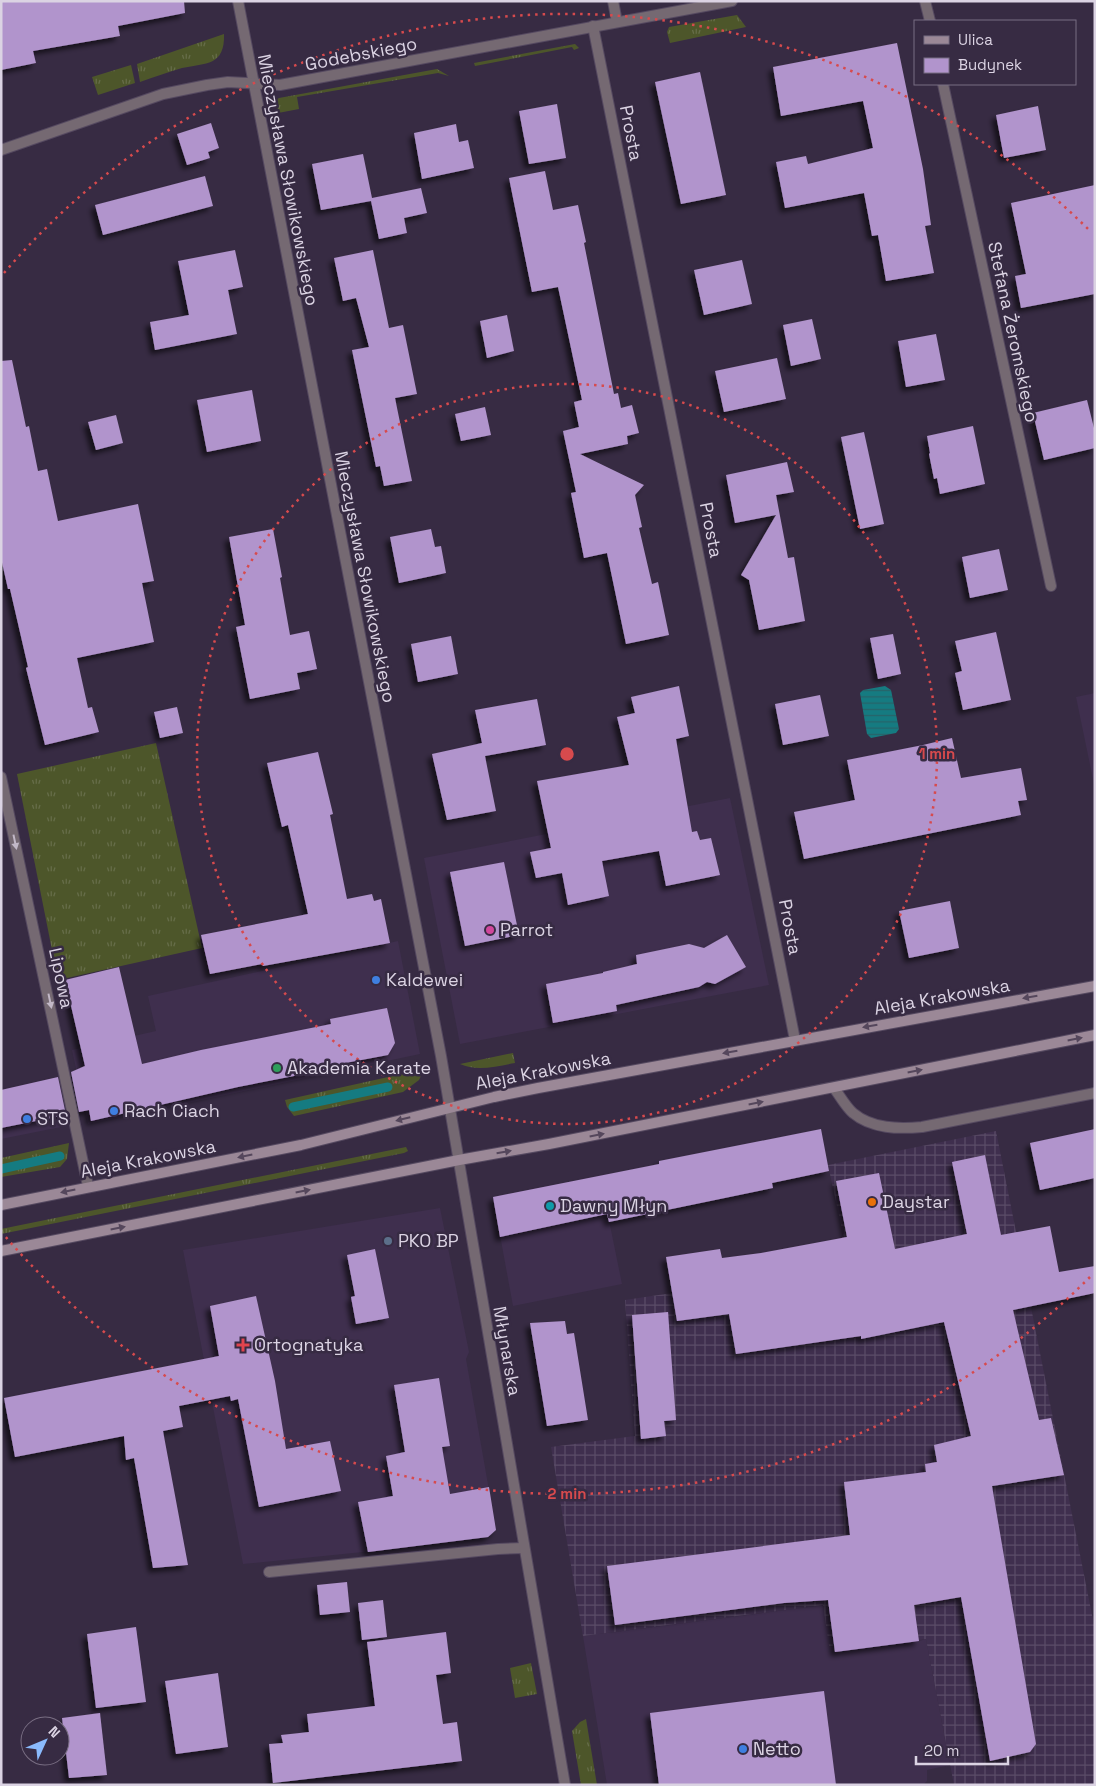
<svg xmlns="http://www.w3.org/2000/svg" width="1096" height="1786" viewBox="0 0 1096 1786" font-family="'Space Grotesk',sans-serif">
	<style>
		.built { fill: #3f2f4e }
		.industrial { fill: url(#industrial-grid) }
		.grass { fill: url(#grass-tufts) }
		.water { fill: url(#water-rules) }
		.lines { fill: none; stroke-linecap: round; stroke-linejoin: round }
		.stream { stroke: #157b81; stroke-width: 9 }
		.building { fill: #b194cc; filter: url(#shadow) }
		.service-casing { stroke: #554960; stroke-width: 12 }
		.minor-casing { stroke: #554960; stroke-width: 12 }
		.secondary-casing { stroke: #554960; stroke-width: 12 }
		.service { stroke: #756972; stroke-width: 10 }
		.minor { stroke: #756972; stroke-width: 10 }
		.secondary { stroke: #9b8897; stroke-width: 10 }
		.oneway { fill: #c2b8c7 }
		.oneway2 { fill: #55475c }
		.ring { fill: none; stroke: #d74a4d; stroke-width: 2.5; stroke-dasharray: 2.5 5 }
		.hotel-dot { fill: #d1479c; stroke: #372b43; stroke-width: 2 }
		.shop-dot { fill: #3f7fe0; stroke: #372b43; stroke-width: 2 }
		.leisure-dot { fill: #2e9e5b; stroke: #372b43; stroke-width: 2 }
		.food-dot { fill: #e8710a; stroke: #372b43; stroke-width: 2 }
		.culture-dot { fill: #0f9aa8; stroke: #372b43; stroke-width: 2 }
		.service-dot { fill: #5c6f8a; stroke: #372b43; stroke-width: 2 }
		.health-dot { fill: #e0444e; stroke: #372b43; stroke-width: 2 }
		.labels { text-anchor: middle; stroke-width: 5; stroke-linejoin: round; paint-order: stroke }
		.street-label { font-size: 18px; fill: #dbd3e3; stroke: #372b43 }
		.poi-label { font-size: 18px; fill: #dbd3e3; stroke: #372b43; text-anchor: start }
		.centre { fill: #d74a4d; stroke: #372b43; stroke-width: 2.5 }
		.ring-label { font-size: 15px; text-anchor: middle; font-weight: bold; fill: #d74a4d; stroke: #372b43; stroke-width: 5; stroke-linejoin: round; paint-order: stroke }
	</style>
	<defs>
		<pattern id="industrial-grid" width="8" height="8" patternUnits="userSpaceOnUse" patternTransform="scale(1.25)"><rect width="8" height="8" fill="#3f2f4e"/><path d="M0 4h8M4 0v8" fill="none" stroke="#5a4c67"/></pattern>
		<pattern id="grass-tufts" width="24" height="20" patternUnits="userSpaceOnUse" patternTransform="scale(1.25)"><rect width="24" height="20" fill="#4d562a"/><path d="M3 7l-1-3M5 7V3M7 7l1-3M15 17l-1-3M17 17v-4M19 17l1-3" fill="none" stroke="#666d49"/></pattern>
		<pattern id="water-rules" width="6" height="5" patternUnits="userSpaceOnUse" patternTransform="scale(1.25)"><rect width="6" height="5" fill="#157b81"/><path d="M0 2.5h6" fill="none" stroke="#276369"/></pattern>
		<filter id="shadow"><feDropShadow dx="-4.5" dy="4.5" stdDeviation="2.5" flood-color="#0009"/></filter>
	</defs>
	<rect width="100%" height="100%" fill="#372b43"/>
	<g class="built">
		<path d="M1095,693V789L1076,697Z"/>
		<path d="M730,798L769,985L460,1044L424,858Z"/>
		<path d="M398,941L420,1054L88,1124L72,1050L156,1031L148,996Z"/>
		<path d="M55,1078L62,1116L60,1117L61,1127L1,1139V1090Z"/>
		<path d="M600,1176L622,1284L513,1306L493,1197Z"/>
		<path d="M440,1208L469,1352L466,1359L496,1530L373,1551L243,1564L183,1250Z"/>
		<path d="M824,1605L919,1641L926,1639L950,1765L927,1770V1781L923,1785H607L583,1636Z"/>
	</g>
	<path class="industrial" d="M996,1131L1095,1630V1785H954L926,1639L830,1652L823,1605L583,1636L551,1447L635,1436L625,1300L672,1293L844,1238L828,1165Z"/>
	<g class="grass">
		<path d="M737,15L746,27L670,43L667,32L669,27Z"/>
		<path d="M224,34C225,66 206,63 182,68C168,72 154,77 140,82L137,64Z"/>
		<path d="M575,44L579,48L574,50L572,47L475,66L474,63Z"/>
		<path d="M131,65L135,83L98,95L92,77Z"/>
		<path d="M437,69L449,76L438,73L297,97L299,109L278,113L276,100L279,98Z"/>
		<path d="M156,743L202,948L58,980L17,774Z"/>
		<path d="M513,1053L515,1063C497,1066 477,1072 460,1064Z"/>
		<path d="M424,1069L419,1080L403,1092L294,1116L287,1107L285,1100Z"/>
		<path d="M69,1143L67,1159L60,1167L1,1177V1158Z"/>
		<path d="M406,1147L408,1151L404,1153L1,1234V1229Z"/>
		<path d="M531,1663L537,1694L515,1698L510,1668Z"/>
		<path d="M586,1719L597,1785H581L572,1731L580,1722Z"/>
	</g>
	<path class="water" d="M885,686L891,690L899,729L896,733L871,738L867,734L860,693L863,690Z"/>
	<g class="lines">
		<g class="stream">
			<path d="M293,1107L388,1087"/>
			<path d="M1,1169L60,1156"/>
		</g>
	</g>
	<g class="building">
		<path d="M1,1H184L185,13L118,26L120,36L33,51L36,63L1,70Z"/>
		<path d="M897,43L923,169L931,225L925,226L934,273L886,281L878,235L872,236L864,193L785,208L776,162L806,156L808,164L873,148L863,101L781,116L773,67Z"/>
		<path d="M700,72L726,195L681,204L655,82Z"/>
		<path d="M557,104L566,158L529,164L519,111Z"/>
		<path d="M1038,106L1046,150L1004,158L996,115Z"/>
		<path d="M211,123L219,148L208,152L210,158L187,165L177,134Z"/>
		<path d="M456,124L459,142L468,140L474,168L422,179L414,133Z"/>
		<path d="M363,154L372,198L421,188L427,213L404,218L407,233L379,239L371,201L321,210L312,164Z"/>
		<path d="M545,171L553,210L578,205L586,242L584,243L614,394L618,393L621,408L632,405L639,433L627,436L628,444L580,454L644,485L635,495L642,527L639,528L652,584L658,582L669,635L626,644L607,553L584,558L571,493L576,492L563,431L579,427L574,402L582,400L558,287L532,292L509,178Z"/>
		<path d="M205,176L213,206L103,235L95,205Z"/>
		<path d="M1095,185V294L1021,308L1015,276L1026,274L1011,203Z"/>
		<path d="M235,250L243,287L228,290L237,334L155,350L150,322L189,315L178,261Z"/>
		<path d="M373,250L389,328L403,325L417,394L395,398L412,481L384,486L380,466L376,467L352,350L369,347L356,298L343,301L334,258Z"/>
		<path d="M742,260L752,304L704,315L694,270Z"/>
		<path d="M507,315L514,351L487,358L480,321Z"/>
		<path d="M812,319L821,359L791,366L783,325Z"/>
		<path d="M936,334L945,380L906,387L898,341Z"/>
		<path d="M777,358L786,399L724,412L715,371Z"/>
		<path d="M12,360L26,427L29,426L38,471L47,469L58,521L138,504L154,581L142,583L154,642L77,658L88,708L92,707L99,732L45,745L26,668L28,667L10,589H8L1,558V361Z"/>
		<path d="M252,390L261,441L207,452L197,400Z"/>
		<path d="M1087,400L1095,432V448L1044,460L1033,413Z"/>
		<path d="M485,407L491,435L461,441L455,414Z"/>
		<path d="M116,415L123,443L96,450L88,422Z"/>
		<path d="M973,426L985,484L940,494L937,478L934,479L929,454L930,453L927,436Z"/>
		<path d="M864,432L884,524L860,529L841,437Z"/>
		<path d="M787,462L794,492L776,495L788,558L794,557L805,621L759,630L749,580L741,575L776,515L735,523L726,475Z"/>
		<path d="M273,529L282,577L280,578L290,635L309,631L317,669L297,673L300,689L250,699L236,627L245,625L229,537Z"/>
		<path d="M431,529L435,547L441,546L446,573L399,583L390,537Z"/>
		<path d="M999,549L1008,590L970,598L962,557Z"/>
		<path d="M996,632L1011,700L963,710L955,673L962,671L955,641Z"/>
		<path d="M893,634L901,674L878,679L870,638Z"/>
		<path d="M451,636L458,674L418,682L411,644Z"/>
		<path d="M679,686L689,736L676,739L692,832L697,831L700,840L711,838L720,875L666,886L659,851L602,861L609,896L568,905L562,873L536,878L530,852L551,848L537,781L629,765L617,717L635,713L631,697Z"/>
		<path d="M820,695L829,736L783,745L775,704Z"/>
		<path d="M537,699L546,745L485,756L496,811L447,820L432,754L482,743L475,710Z"/>
		<path d="M177,707L183,733L160,738L154,712Z"/>
		<path d="M952,738L961,778L1021,768L1027,800L1018,801L1021,815L804,859L794,812L855,800L847,760L923,745Z"/>
		<path d="M318,752L333,814L330,815L347,899L372,894L374,901L381,899L390,943L263,966L262,964L210,974L201,935L308,914L288,825L282,827L267,763Z"/>
		<path d="M504,862L519,935L465,946L450,872Z"/>
		<path d="M950,901L959,948L909,958L899,911Z"/>
		<path d="M727,935L746,967L715,984L707,982L699,987L616,1005L617,1011L553,1023L546,984L603,973V972L637,964L636,955L689,944L704,948Z"/>
		<path d="M119,967L142,1064L201,1050L331,1024L330,1019L387,1008L395,1043L388,1055L340,1064V1067L238,1087L91,1121L89,1110L79,1112L71,1072L85,1066L65,980Z"/>
		<path d="M58,1077L66,1115L1,1128V1090Z"/>
		<path d="M821,1129L829,1171L772,1183L773,1188L609,1222L607,1214L500,1237L493,1197L659,1164V1161Z"/>
		<path d="M1095,1129V1178L1040,1190L1030,1143Z"/>
		<path d="M985,1155L1001,1235L1050,1226L1059,1272L1095,1266V1293L1013,1310L1039,1420L1051,1418L1064,1475L992,1486L1036,1744L1030,1752L990,1761L961,1597L914,1605L919,1641L835,1652L828,1600L784,1603L615,1625L607,1566L850,1535L844,1482L926,1472L925,1464L937,1462L934,1445L971,1436L944,1322L861,1339V1336L736,1354L729,1314L677,1321L666,1257L720,1249L722,1258L761,1253L847,1237L836,1181L879,1173L895,1249L967,1234L952,1162Z"/>
		<path d="M375,1249L389,1318L356,1324L351,1297L355,1296L347,1255Z"/>
		<path d="M256,1296L275,1381L286,1449L330,1441L341,1491L259,1507L238,1399L231,1401L230,1396L179,1406L183,1427L163,1431L188,1565L153,1568L134,1458L126,1460L124,1436L15,1457L4,1398L219,1356L210,1306Z"/>
		<path d="M668,1312L676,1420L664,1421L666,1436L641,1439L632,1315Z"/>
		<path d="M565,1321L567,1334L574,1333L588,1420L547,1426L530,1323Z"/>
		<path d="M439,1378L450,1446L442,1447L450,1494L489,1487L496,1530L488,1537L368,1552L358,1502L393,1496L386,1456L405,1452L394,1385Z"/>
		<path d="M347,1582L350,1612L320,1615L317,1585Z"/>
		<path d="M383,1600L387,1637L362,1640L358,1603Z"/>
		<path d="M136,1627L146,1702L96,1708L87,1634Z"/>
		<path d="M446,1632L451,1673L436,1675L443,1724L457,1722L462,1761L273,1783L269,1744L283,1743L281,1735L309,1732L307,1714L375,1706L367,1642Z"/>
		<path d="M218,1673L228,1747L176,1754L165,1681Z"/>
		<path d="M824,1691L836,1785H659L650,1713Z"/>
		<path d="M100,1713L107,1775L69,1778L62,1718Z"/>
	</g>
	<g class="lines">
		<defs>
			<g id="service">
				<path d="M834,1088C840,1096 846,1107 853,1113C872,1129 899,1129 922,1127L1095,1093"/>
				<path d="M269,1572L498,1549L524,1548"/>
			</g>
			<g id="minor">
				<path d="M238,1L441,1056L565,1785"/>
				<path d="M613,1L617,22"/>
				<path d="M925,1L930,21"/>
				<path d="M593,26L795,1040"/>
				<path d="M943,84L1051,586"/>
				<path d="M1,150L163,94L207,85L228,82L280,85L732,1"/>
				<path d="M1,777L88,1186"/>
			</g>
			<g id="secondary">
				<path d="M1,1205L301,1145L494,1097L538,1088L1095,986"/>
				<path d="M1,1251L459,1160L549,1144L1095,1035"/>
			</g>
		</defs>
		<use href="#service" class="service-casing"/>
		<use href="#minor" class="minor-casing"/>
		<use href="#secondary" class="secondary-casing"/>
		<use href="#service" class="service"/>
		<use href="#minor" class="minor"/>
		<use href="#secondary" class="secondary"/>
	</g>
	<defs><path id="oneway-solid" d="M-6-.8H1V-3.2L6.5 0L1 3.2V.8H-6Z" transform="scale(1.25)"/></defs>
	<g class="oneway">
		<use href="#oneway-solid" transform="translate(15 842) rotate(78)"/>
		<use href="#oneway-solid" transform="translate(50 1001) rotate(78)"/>
	</g>
	<g class="oneway2">
		<use href="#oneway-solid" transform="translate(1030 997) rotate(170)"/>
		<use href="#oneway-solid" transform="translate(870 1026) rotate(170)"/>
		<use href="#oneway-solid" transform="translate(1075 1039) rotate(-11)"/>
		<use href="#oneway-solid" transform="translate(730 1052) rotate(170)"/>
		<use href="#oneway-solid" transform="translate(915 1071) rotate(-11)"/>
		<use href="#oneway-solid" transform="translate(756 1103) rotate(-11)"/>
		<use href="#oneway-solid" transform="translate(403 1119) rotate(166)"/>
		<use href="#oneway-solid" transform="translate(597 1135) rotate(-11)"/>
		<use href="#oneway-solid" transform="translate(504 1152) rotate(-10)"/>
		<use href="#oneway-solid" transform="translate(245 1156) rotate(168)"/>
		<use href="#oneway-solid" transform="translate(68 1191) rotate(168)"/>
		<use href="#oneway-solid" transform="translate(303 1191) rotate(-11)"/>
		<use href="#oneway-solid" transform="translate(118 1228) rotate(-11)"/>
	</g>
	<g class="ring">
		<circle cx="567" cy="754" r="370"/>
		<path d="M1090 1277A740 740 0 0 1 4 1235M4 273A740 740 0 0 1 1090 231"/>
	</g>
	<circle class="hotel-dot" cx="490" cy="930" r="5"/>
	<g class="shop-dot">
		<circle cx="376" cy="980" r="5"/>
		<circle cx="114" cy="1111" r="5"/>
		<circle cx="27" cy="1119" r="5"/>
		<circle cx="743" cy="1749" r="5"/>
	</g>
	<circle class="leisure-dot" cx="277" cy="1068" r="5"/>
	<circle class="food-dot" cx="872" cy="1202" r="5"/>
	<circle class="culture-dot" cx="550" cy="1206" r="5"/>
	<circle class="service-dot" cx="388" cy="1241" r="5"/>
	<path class="health-dot" d="M240.5 1337.5h5v5h5v5h-5v5h-5v-5h-5v-5h5z"/>
	<g class="labels">
		<g class="street-label">
			<text transform="translate(361 54) rotate(-11)" y="6">Godebskiego</text>
			<text transform="translate(631 133) rotate(79)" y="6">Prosta</text>
			<text transform="translate(288 180) rotate(79)" y="6">Mieczysława Słowikowskiego</text>
			<text transform="translate(1013 332) rotate(78)" y="6">Stefana Żeromskiego</text>
			<text transform="translate(711 530) rotate(79)" y="6">Prosta</text>
			<text transform="translate(365 577) rotate(79)" y="6">Mieczysława Słowikowskiego</text>
			<text transform="translate(790 927) rotate(79)" y="6">Prosta</text>
			<text transform="translate(61 978) rotate(78)" y="6">Lipowa</text>
			<text transform="translate(942 997) rotate(-10)" y="6">Aleja Krakowska</text>
			<text transform="translate(543 1071) rotate(-11)" y="6">Aleja Krakowska</text>
			<text transform="translate(148 1159) rotate(-11)" y="6">Aleja Krakowska</text>
			<text transform="translate(507 1351) rotate(80)" y="6">Młynarska</text>
		</g>
		<g class="poi-label">
			<text x="500" y="936">Parrot</text>
			<text x="386" y="986">Kaldewei</text>
			<text x="287" y="1074">Akademia Karate</text>
			<text x="124" y="1117">Rach Ciach</text>
			<text x="37" y="1125">STS</text>
			<text x="882" y="1208">Daystar</text>
			<text x="560" y="1212">Dawny Młyn</text>
			<text x="398" y="1247">PKO BP</text>
			<text x="254" y="1351">Ortognatyka</text>
			<text x="753" y="1755">Netto</text>
		</g>
	</g>
	<circle cx="567" cy="754" r="8" class="centre"/>
	<g class="ring-label">
		<text x="937" y="759">1 min</text>
		<text x="567" y="1499">2 min</text>
	</g>
	<rect width="1096" height="1786" fill="none" stroke="#dbd3e3" stroke-width="5"/>
	<rect x="914" y="20" width="162" height="65" fill="#372b43" stroke="#796e83"/>
	<rect x="924" y="36" width="25" height="8" fill="#9b8897" stroke="#796e83"/>
	<text x="958" y="45" font-size="15" fill="#dbd3e3">Ulica</text>
	<rect x="924" y="58" width="25" height="15" fill="#b194cc" stroke="#796e83"/>
	<text x="958" y="70" font-size="15" fill="#dbd3e3">Budynek</text>
	<g transform="translate(45 1741) rotate(46)"><circle r="24" fill="#372b43" stroke="#796e83"/>
	<path d="M0-4L9 19L0 12L-9 19Z" fill="#8abafc"/>
	<text y="-8" font-size="14" font-weight="bold" text-anchor="middle" fill="#dbd3e3">N</text>
	</g>
	<path d="M916 1756v8h92v-8" fill="none" stroke="#dbd3e3" stroke-width="2.5"/>
	<text x="924" y="1756" font-size="15" fill="#dbd3e3" stroke="#372b43" stroke-width="4" paint-order="stroke">20 m</text>
</svg>
